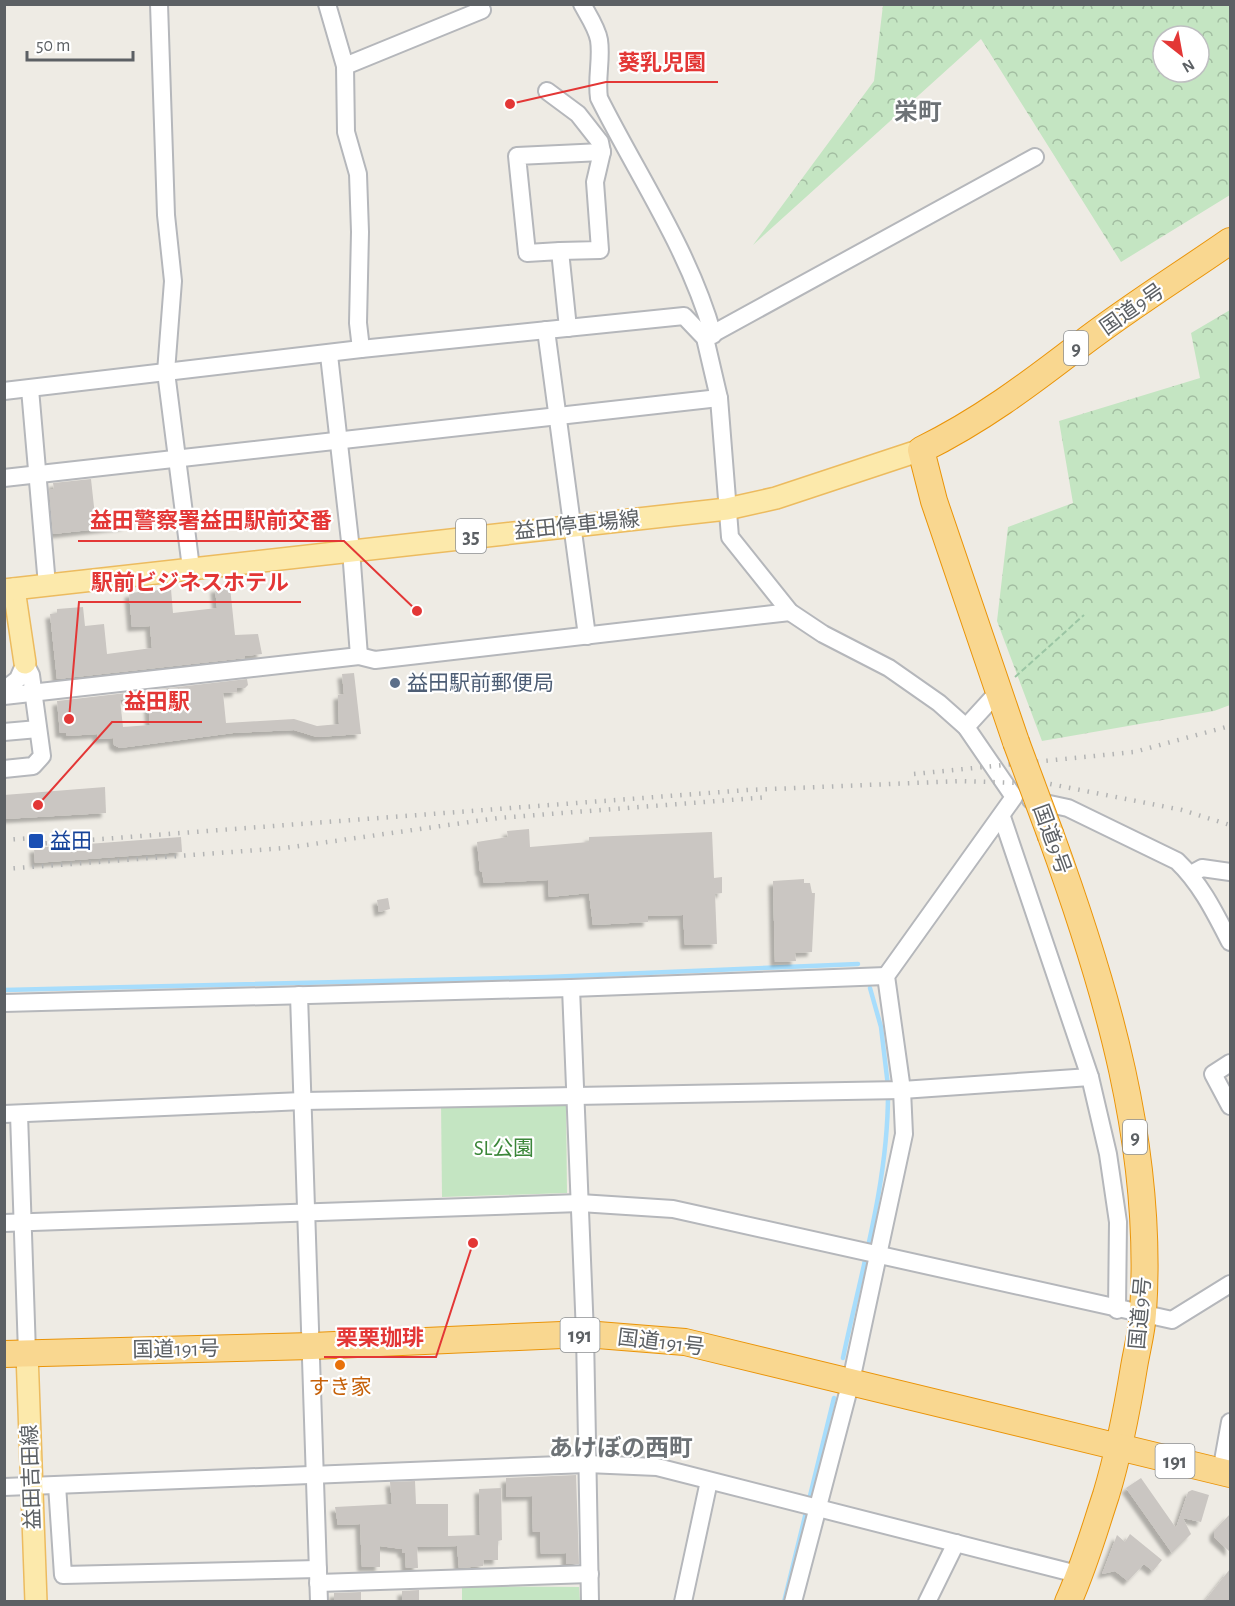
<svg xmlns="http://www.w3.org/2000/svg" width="1235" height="1606" viewBox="0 0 1235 1606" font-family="'Alegreya Sans','Noto Sans JP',sans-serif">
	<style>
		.forest { fill: url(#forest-crowns); fill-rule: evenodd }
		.park { fill: #c4e5c2 }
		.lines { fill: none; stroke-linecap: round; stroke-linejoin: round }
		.stream { stroke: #a7ddfc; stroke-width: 4.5 }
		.building { fill: #cac6c2; fill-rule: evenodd; filter: url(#shadow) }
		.minor-casing { stroke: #b5b7bb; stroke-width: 20 }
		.major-casing { stroke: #ecbb5f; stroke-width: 24 }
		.highway-casing { stroke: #ea9408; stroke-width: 28 }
		.path { stroke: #9bc5a4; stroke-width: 2; stroke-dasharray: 6 3; stroke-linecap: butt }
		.minor { stroke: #fff; stroke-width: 16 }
		.major { stroke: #fce9ab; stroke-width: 21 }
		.highway { stroke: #f9d790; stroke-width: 26 }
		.rail { stroke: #b3b4b4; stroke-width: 4.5; stroke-dasharray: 1.5 8; stroke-linecap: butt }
		.highway-bridge-casing { stroke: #ea9408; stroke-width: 28; stroke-linecap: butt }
		.highway-bridge { stroke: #f9d790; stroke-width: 26 }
		.service-dot { fill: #5c6f8a; stroke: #fff; stroke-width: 2 }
		.transit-dot { fill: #1a4fb4; stroke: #fff; stroke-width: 2 }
		.food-dot { fill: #e8710a; stroke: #fff; stroke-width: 2 }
		.labels { text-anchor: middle; stroke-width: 4.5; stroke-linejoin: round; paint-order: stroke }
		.shield { fill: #fff; stroke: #8d9092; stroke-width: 1.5 }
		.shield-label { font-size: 20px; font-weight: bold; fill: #5c6064 }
		.street-label { font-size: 21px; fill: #5c6064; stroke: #fff }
		.service-label { font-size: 21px; fill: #4e5e75; stroke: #fff; text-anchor: start }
		.transit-label { font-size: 21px; fill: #164399; stroke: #fff; text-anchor: start }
		.park-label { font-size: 21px; fill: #3b8639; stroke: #fff }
		.food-label { font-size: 21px; fill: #c56008; stroke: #fff }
		.quarter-label { font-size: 24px; font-weight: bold; fill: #6d7276; stroke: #fff }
		.leader { fill: none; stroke: #e33736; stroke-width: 2 }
		.callout-dot { fill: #e33736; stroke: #fff; stroke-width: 2 }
		.callout-label { font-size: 22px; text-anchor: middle; font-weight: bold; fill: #e33736; stroke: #fff; stroke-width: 4.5; stroke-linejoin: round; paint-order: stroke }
	</style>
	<defs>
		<pattern id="forest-crowns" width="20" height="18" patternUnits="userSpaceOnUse" patternTransform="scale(1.5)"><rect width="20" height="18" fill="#c4e5c2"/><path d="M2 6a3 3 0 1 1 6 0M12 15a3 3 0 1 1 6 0" fill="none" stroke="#a2bda1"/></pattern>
		<filter id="shadow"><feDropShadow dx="-4.5" dy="4.5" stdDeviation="1.5" flood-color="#0004"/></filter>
	</defs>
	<rect width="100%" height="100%" fill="#eeebe4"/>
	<g class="forest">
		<path d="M883,5H1230V195L1121,262L981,39L753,245L874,81ZM1163,36H1199V72H1163Z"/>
		<path d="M1230,310V705L1214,711L1042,741L997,621L1008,527L1073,503L1059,421L1200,378L1191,333Z"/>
	</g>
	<g class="park">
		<path d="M566,1099L567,1193L442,1197L441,1102Z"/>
		<path d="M462,1586L579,1587L580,1601H462Z"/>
	</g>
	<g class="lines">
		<g class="stream">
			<path d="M870,988L881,1027L888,1086"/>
			<path d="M4,990L547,977L858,964"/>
			<path d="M843,1358C861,1272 888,1183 888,1094"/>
			<path d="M784,1602L834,1398"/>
		</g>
	</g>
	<g class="building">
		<path d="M91,479L95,516L125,513L126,526L53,534L49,489H54L53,483Z"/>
		<path d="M230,587L235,635L258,634L262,654L245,656V658L57,679L50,614L57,613V609L83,607L85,626L104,624L107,654L152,648L150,626L132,627L129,593L171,589L173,613L217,608L215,588Z"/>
		<path d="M354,673L361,734L317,737L294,730L233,733L120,748L114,745L113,738L98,739L97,734L67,736L66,733H60L57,701L247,679L248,685L245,688H237V692L223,693L226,723L294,719L317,726L339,724L338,695L344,694L342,674ZM148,697L150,725L123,727L120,700Z"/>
		<path d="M105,787L106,813L4,819V795Z"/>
		<path d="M529,829L530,847L589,842V837L712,832L714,878L722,877V893L715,894L717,944L685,945L683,915L648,916V922L593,925L589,893L549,897L548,880L484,883L482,872L480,871L477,842L508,837L507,831Z"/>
		<path d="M181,837L182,852L35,863L34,848Z"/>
		<path d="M804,879V883H810L812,893H815L812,952L795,953L796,961L775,962L773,881Z"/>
		<path d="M388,898L390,909L379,912L377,900Z"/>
		<path d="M576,1475L579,1564H566V1553L541,1554L540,1532H533L532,1496L506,1497V1478Z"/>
		<path d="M1141,1478L1176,1528L1188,1492L1192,1490L1209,1495L1201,1522L1183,1518L1191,1534L1172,1553L1126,1488Z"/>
		<path d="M415,1481L416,1504H448V1536L480,1535L479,1489L501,1488L502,1540L498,1541V1560H484L483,1566L459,1568L457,1546L417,1547L418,1568H406L405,1553H402V1549L380,1546V1567H362L360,1524L338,1525L335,1507L392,1504L390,1482Z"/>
		<path d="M1230,1514V1552L1214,1537V1531Z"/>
		<path d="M1130,1534L1162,1560L1153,1571L1144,1564L1128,1581L1115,1571L1102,1574L1117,1535L1125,1542Z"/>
		<path d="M1230,1569V1602H1204Z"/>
		<path d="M419,1590V1602H402V1591Z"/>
		<path d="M361,1592V1602L334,1601V1593Z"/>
	</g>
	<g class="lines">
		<defs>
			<g id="minor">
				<path d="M159,4L166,215L173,281L166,372L191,568"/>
				<path d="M327,4L345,66L346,132L358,174L360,232L358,323L361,349"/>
				<path d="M582,4C588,15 597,28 599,40C602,59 596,78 599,98C638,176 689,250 713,335"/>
				<path d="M345,66L482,10L479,4"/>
				<path d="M547,91L578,114L600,142L602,152L595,182L600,250L560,251"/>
				<path d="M568,328L560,251L527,253L517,156L602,152"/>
				<path d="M546,330L587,636"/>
				<path d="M705,338L1035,157"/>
				<path d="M329,355L351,550L359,656"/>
				<path d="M30,389L47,585"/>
				<path d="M4,391L361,349L684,316L705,338L719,398L730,537L790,612L823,634L889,668L939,703L966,727L1014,797L886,976L902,1090L904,1134L851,1381L793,1602"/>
				<path d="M4,478L719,398"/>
				<path d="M4,690L18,679L25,663"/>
				<path d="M4,696L359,656L375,660L790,612"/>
				<path d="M966,727L998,692"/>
				<path d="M4,732L38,729"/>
				<path d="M4,769L33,766L42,756L31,675L25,663"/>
				<path d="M1031,800L1068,808L1177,861C1201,884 1215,913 1230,942"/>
				<path d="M1002,817L1090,1077L1108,1154L1118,1222L1117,1310"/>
				<path d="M1191,874L1202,868L1230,872"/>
				<path d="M571,988L585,1334L590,1602"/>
				<path d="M299,995L319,1602"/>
				<path d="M4,1003L571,988L886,976"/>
				<path d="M1230,1063L1213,1074L1230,1106"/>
				<path d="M4,1114L303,1101L902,1090L1090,1077"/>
				<path d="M19,1114L27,1353"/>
				<path d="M4,1223L580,1203L673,1209L1172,1320L1230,1284"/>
				<path d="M1221,1472L1230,1422"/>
				<path d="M57,1485L63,1575L318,1569"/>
				<path d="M4,1487L587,1464L657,1467L1081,1575"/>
				<path d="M318,1583L590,1574"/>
				<path d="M683,1602L709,1481"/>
				<path d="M927,1602L956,1543"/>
			</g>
			<g id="major">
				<path d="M14,589L25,663"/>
				<path d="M4,590L727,509L776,498L921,450"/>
				<path d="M27,1353L36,1602"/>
			</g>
			<g id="highway">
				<path d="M1016,742L934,501L921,450C980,421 1028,385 1080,345C1128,308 1181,275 1230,241"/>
				<path d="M1051,836C1107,990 1154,1148 1143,1313C1142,1331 1137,1349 1134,1367C1127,1410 1119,1452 1106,1495C1094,1531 1084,1567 1068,1602"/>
				<path d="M4,1354L312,1346L585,1334L685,1342L1230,1474"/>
			</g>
		</defs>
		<use href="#minor" class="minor-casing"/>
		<use href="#major" class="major-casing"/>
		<use href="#highway" class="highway-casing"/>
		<path class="path" d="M1015,677L1084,615"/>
		<use href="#minor" class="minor"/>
		<use href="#major" class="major"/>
		<use href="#highway" class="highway"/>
		<g class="rail">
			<path d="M914,774L1134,752L1230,726"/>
			<path d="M4,840L46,837"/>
			<path d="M36,844L748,790L961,781L1050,784L1182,810L1230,825"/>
			<path d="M4,869L285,848L498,818L769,797"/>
		</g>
		<defs>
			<path id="highway-bridge" d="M1016,742L1051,836"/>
		</defs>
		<use href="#highway-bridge" class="highway-bridge-casing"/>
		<use href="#highway-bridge" class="highway-bridge"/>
	</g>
	<circle class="service-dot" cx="395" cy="683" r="6"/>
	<rect class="transit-dot" x="28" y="833" width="16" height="16" rx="3"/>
	<circle class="food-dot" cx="340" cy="1365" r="6"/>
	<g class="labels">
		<g class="shield">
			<rect x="1064" y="331" width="24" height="34" rx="4.5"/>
			<rect x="456" y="519" width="30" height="34" rx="4.5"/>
			<rect x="1123" y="1120" width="24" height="34" rx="4.5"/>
			<rect x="560.5" y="1318" width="39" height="34" rx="4.5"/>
			<rect x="1155.5" y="1444" width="39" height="34" rx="4.5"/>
		</g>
		<g class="shield-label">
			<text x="1076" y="355">9</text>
			<text x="471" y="543">35</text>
			<text x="1135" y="1144">9</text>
			<text x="580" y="1342">191</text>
			<text x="1175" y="1468">191</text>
		</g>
		<g class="street-label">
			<text transform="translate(1132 309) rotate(-35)" y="7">国道9号</text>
			<text transform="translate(577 525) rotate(-6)" y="7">益田停車場線</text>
			<text transform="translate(1052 839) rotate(70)" y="7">国道9号</text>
			<text transform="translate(1140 1313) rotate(-85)" y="7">国道9号</text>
			<text transform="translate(661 1342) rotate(7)" y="7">国道191号</text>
			<text transform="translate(176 1349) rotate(-1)" y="7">国道191号</text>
			<text transform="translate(31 1477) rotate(-92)" y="7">益田吉田線</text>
		</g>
		<g class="service-label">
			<text x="407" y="690">益田駅前郵便局</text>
		</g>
		<g class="transit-label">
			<text x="50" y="848">益田</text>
		</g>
		<g class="park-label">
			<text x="504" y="1155">SL公園</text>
		</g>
		<g class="food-label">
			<text x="340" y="1394">すき家</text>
		</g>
		<g class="quarter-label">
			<text x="918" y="120">栄町</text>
			<text x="621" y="1456">あけぼの西町</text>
		</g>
	</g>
	<path class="leader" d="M510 104L606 82H718M417 611L344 541H78M69 719L79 602H301M38 805L112 722H202M473 1243L436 1357H324"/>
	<g class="callout-dot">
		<circle cx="510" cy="104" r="6"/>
		<circle cx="417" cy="611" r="6"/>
		<circle cx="69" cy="719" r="6"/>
		<circle cx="38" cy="805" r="6"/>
		<circle cx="473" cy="1243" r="6"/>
	</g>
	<g class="callout-label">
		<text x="662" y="70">葵乳児園</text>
		<text x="211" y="528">益田警察署益田駅前交番</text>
		<text x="190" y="590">駅前ビジネスホテル</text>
		<text x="157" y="709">益田駅</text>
		<text x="380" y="1345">栗栗珈琲</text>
	</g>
	<rect width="1235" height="1606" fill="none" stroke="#5c6064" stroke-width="12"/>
	<g transform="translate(1181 54) rotate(149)"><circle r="28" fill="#ffffff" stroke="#bebfc1" stroke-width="1.5"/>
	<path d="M0-4.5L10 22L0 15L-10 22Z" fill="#e33736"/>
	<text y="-9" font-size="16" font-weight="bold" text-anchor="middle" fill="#5c6064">N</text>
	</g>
	<path d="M27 51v9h106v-9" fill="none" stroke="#5c6064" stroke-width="3"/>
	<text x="36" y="51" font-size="18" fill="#5c6064" stroke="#ffffff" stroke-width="4.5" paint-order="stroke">50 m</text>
</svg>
